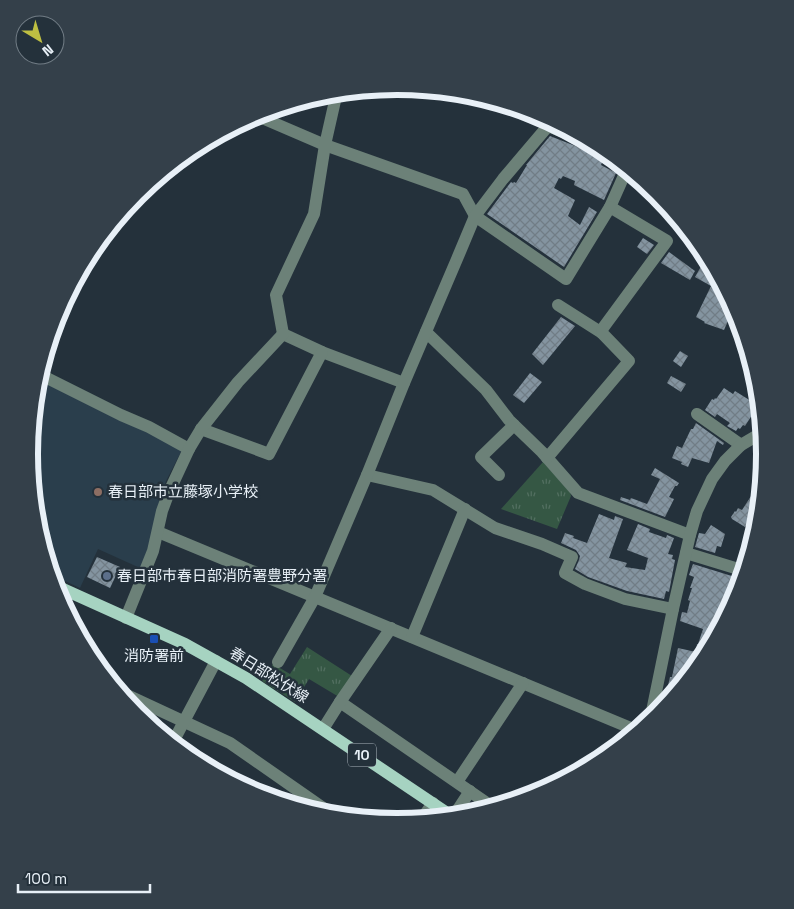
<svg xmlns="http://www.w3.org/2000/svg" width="794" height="909" viewBox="0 0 794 909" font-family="'Space Grotesk','Noto Sans JP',sans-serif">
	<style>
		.built { fill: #2a3e4c }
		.park { fill: url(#park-tufts) }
		.building { fill: url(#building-cross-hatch) }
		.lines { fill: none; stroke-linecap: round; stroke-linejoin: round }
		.minor { stroke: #6c8178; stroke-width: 12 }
		.major { stroke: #a6d3c1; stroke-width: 12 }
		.education-dot { fill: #8d6e63; stroke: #24313b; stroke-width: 2 }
		.service-dot { fill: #5c6f8a; stroke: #24313b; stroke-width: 2 }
		.transit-dot { fill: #1a4fb4; stroke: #24313b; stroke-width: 2 }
		.labels { text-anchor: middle; stroke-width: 5; stroke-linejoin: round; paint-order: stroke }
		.shield { fill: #24313b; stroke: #adb7bf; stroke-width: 1 }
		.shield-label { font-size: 14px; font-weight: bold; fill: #e8f0f7 }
		.poi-label { font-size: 15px; fill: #e8f0f7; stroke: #24313b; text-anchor: start }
		.street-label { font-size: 15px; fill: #e8f0f7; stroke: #24313b }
		.rim { fill: none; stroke: #e8f0f7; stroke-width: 6 }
	</style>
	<defs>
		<pattern id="park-tufts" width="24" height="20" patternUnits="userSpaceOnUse" patternTransform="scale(1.25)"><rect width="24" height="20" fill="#355744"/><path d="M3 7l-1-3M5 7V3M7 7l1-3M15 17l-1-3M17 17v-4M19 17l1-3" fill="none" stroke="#526f60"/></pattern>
		<pattern id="building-cross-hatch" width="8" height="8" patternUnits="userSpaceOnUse" patternTransform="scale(1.25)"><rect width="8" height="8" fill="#8494a0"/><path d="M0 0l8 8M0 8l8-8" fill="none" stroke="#717d86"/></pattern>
	</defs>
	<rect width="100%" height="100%" fill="#24313b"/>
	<path class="built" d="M37,377L180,449L181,452L166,481L159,503L153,539L140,568L98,549L80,588L50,574L36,526L29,454L36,382Z"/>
	<g class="park">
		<path d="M543,462L570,492L571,496L557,529L501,509Z"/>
		<path d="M307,647L352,676L339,697L309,679L295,702L262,681L273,664L290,674Z"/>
	</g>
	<g class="building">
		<path d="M550,136L593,153L599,152L605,155L601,165L616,173L604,200L574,185L575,181L563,176L561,179L559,178L554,188L575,200L568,216L580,225L589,207L597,212L564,267L487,214L511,182L513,183L514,182L516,183L527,165H526Z"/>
		<path d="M643,238L654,245L647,254L637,247Z"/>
		<path d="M669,252L695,271L690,280L661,263Z"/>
		<path d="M707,256L733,306L727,321H728L724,330L704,323L705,322L696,317L711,286L695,277Z"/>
		<path d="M561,317L575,326L543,365L532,354Z"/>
		<path d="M680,351L688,356L681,367L673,361Z"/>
		<path d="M530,373L542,382L524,403L513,395Z"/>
		<path d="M671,376L686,384L681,392L667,383Z"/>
		<path d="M724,388L733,394L735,391L751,401L759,389L762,418L754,412L745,426L743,425L740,429L738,428L736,431L727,426L730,423L717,414L715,417L705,410L712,399L714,400L715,398L716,399Z"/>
		<path d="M696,423L724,443L723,445L717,441L709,463L692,458L688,467L681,464L682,462L672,458L677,446L682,448L691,429H693Z"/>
		<path d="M655,468L679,483L677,486H675L669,497L674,499L665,517L620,500L621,497L630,500L631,498L647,504L660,479L651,475Z"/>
		<path d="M755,490L761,494L760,510L757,515L754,513L745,527L732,519L731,517L735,511L736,512L738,508L742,510Z"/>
		<path d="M599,514L614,520L615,516L623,519L609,558L627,563L625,567L645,570L648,558L627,550L638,524L650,529L649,532L666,538L667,535L674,538L668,554L673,555L672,559L675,560L669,592L666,591L664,599L627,591L588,577L575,569L579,560L580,556L576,550L561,543L565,533L574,536L573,538L587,543Z"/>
		<path d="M711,525L725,534L721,547L717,546L715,553L695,547L699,533L705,534Z"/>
		<path d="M97,557L120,567L110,588L87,577Z"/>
		<path d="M693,564L735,577L732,589L729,588L721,616H723L719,627L717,626L715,636L703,659L673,696L666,694L670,677H672L678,648L696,652L697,644H698L703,629L680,621L682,612L687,613L690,601L688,600L692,588H690L694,577L689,575Z"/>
	</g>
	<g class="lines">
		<g class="minor">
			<path d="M255,115L325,145L463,194L475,216L566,279L610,207L627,169"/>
			<path d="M548,126L596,145"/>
			<path d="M558,305L602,333"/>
			<path d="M426,332L486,390L509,420L542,452L578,493L690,535"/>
			<path d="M283,334L276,295L314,214L325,145L337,92"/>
			<path d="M283,334L322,352L404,383"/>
			<path d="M39,374L121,415L149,427L189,449"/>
			<path d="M697,414L741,445"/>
			<path d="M201,429L269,454L322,352"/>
			<path d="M547,458L629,361L602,333L603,328L667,241L610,207"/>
			<path d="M367,475L433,490L495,528L542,544L572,557L565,573L585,584L625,599L673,609"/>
			<path d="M499,475L481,457L514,425"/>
			<path d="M158,532L638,731"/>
			<path d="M686,553L745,571"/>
			<path d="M61,603L63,589"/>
			<path d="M126,618L153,551L162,511L169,492L189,449L201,429L238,382L283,334"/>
			<path d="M412,637L465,509"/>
			<path d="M278,662L315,597L367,475L404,383L457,259L475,216L503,179L548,126L550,121"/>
			<path d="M116,690L230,743L336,817"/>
			<path d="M340,702L494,808"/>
			<path d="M650,721L673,609L690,535L697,511L712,479L725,461L741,445L763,432"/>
			<path d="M323,729L340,702L391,628"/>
			<path d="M172,744L216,661"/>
			<path d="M457,782L523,683"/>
			<path d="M453,817L470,791"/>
			<path d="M421,820L433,803"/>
		</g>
		<path class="major" d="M54,585L185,644L246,678L453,817"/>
	</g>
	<circle class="education-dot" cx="98" cy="492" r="5"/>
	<circle class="service-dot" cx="107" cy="576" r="5"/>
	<rect class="transit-dot" x="149" y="634" width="10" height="10" rx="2.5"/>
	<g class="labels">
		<rect class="shield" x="348" y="743.5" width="28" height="23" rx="4"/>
		<g class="shield-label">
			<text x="362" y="760">10</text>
		</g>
		<g class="poi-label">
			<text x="108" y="497">春日部市立藤塚小学校</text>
			<text x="117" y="581">春日部市春日部消防署豊野分署</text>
			<text x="154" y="661" text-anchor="middle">消防署前</text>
		</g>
		<g class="street-label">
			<text transform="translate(269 675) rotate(32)" y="5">春日部松伏線</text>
		</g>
	</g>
	<path d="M0 0H794V909H0ZM38 454a359 359 0 1 1 718 0a359 359 0 1 1-718 0Z" fill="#34404a" fill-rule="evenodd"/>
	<path class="rim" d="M38 454a359 359 0 1 1 718 0a359 359 0 1 1-718 0Z"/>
	<g transform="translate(40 40) rotate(142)"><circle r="24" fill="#24313b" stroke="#727d86"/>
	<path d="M0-4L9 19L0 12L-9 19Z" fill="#bebf42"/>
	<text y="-8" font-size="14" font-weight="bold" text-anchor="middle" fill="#e8f0f7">N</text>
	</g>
	<path d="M18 884v8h132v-8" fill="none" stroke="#e8f0f7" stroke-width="2.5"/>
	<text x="25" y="884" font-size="15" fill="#e8f0f7" stroke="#24313b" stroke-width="4" paint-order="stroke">100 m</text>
</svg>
